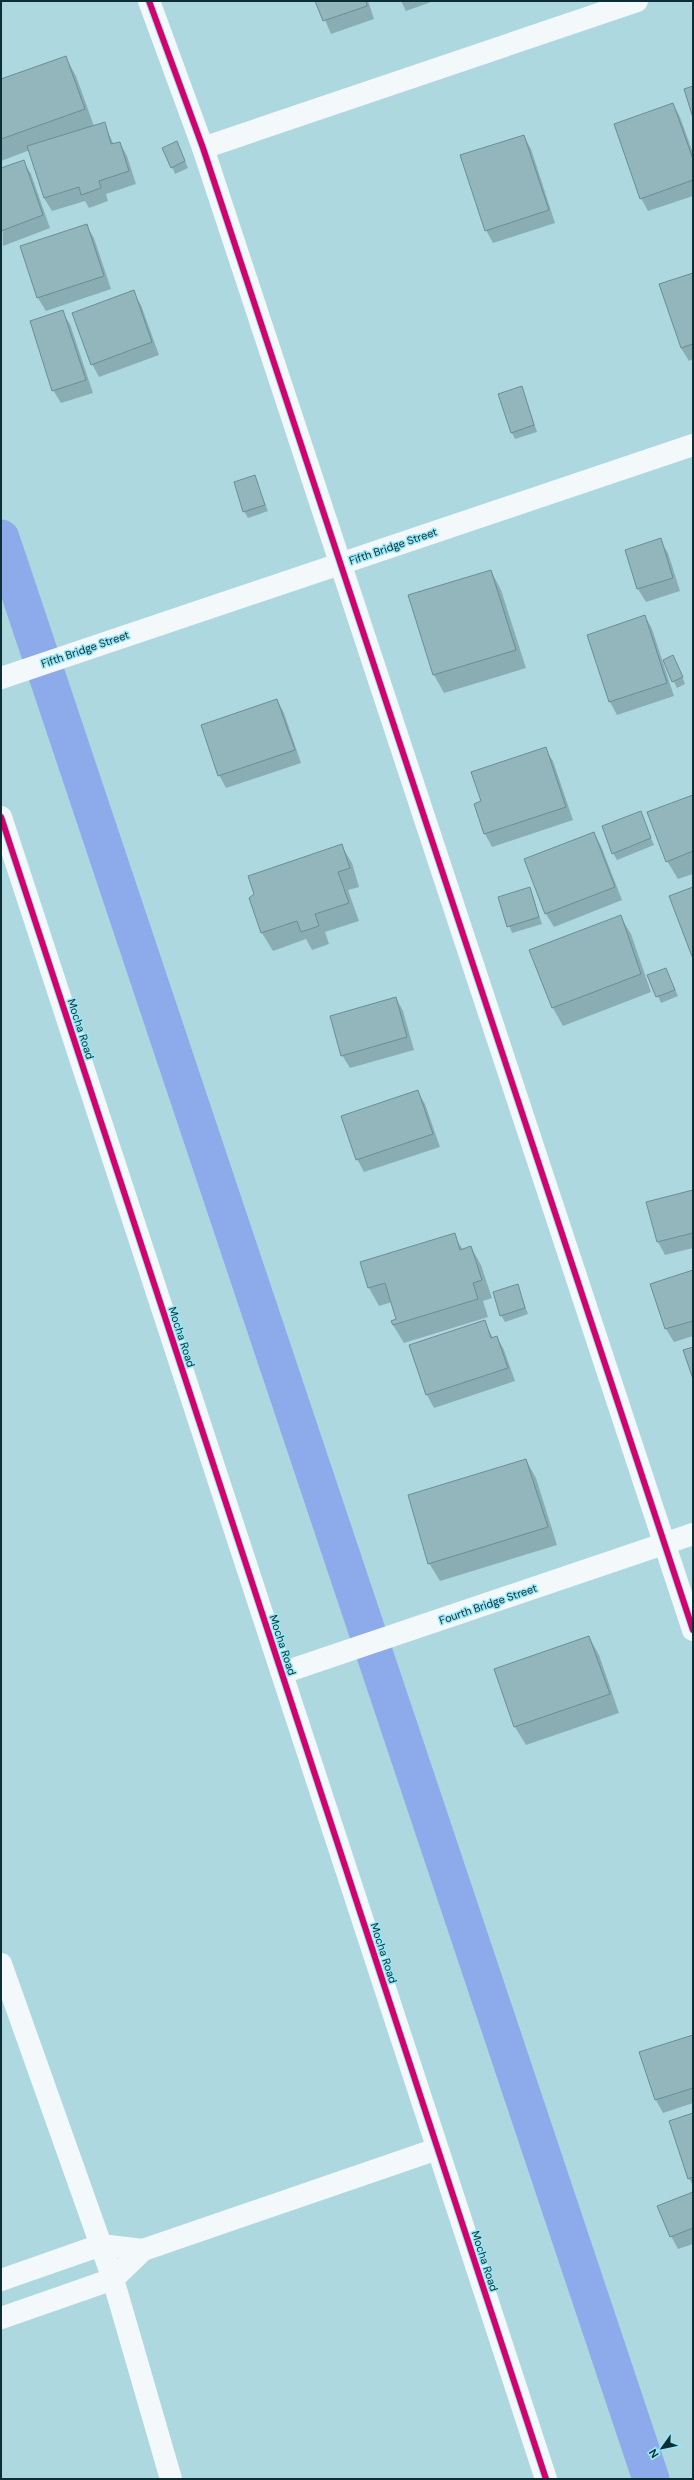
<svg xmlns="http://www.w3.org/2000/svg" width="694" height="2480" viewBox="0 0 694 2480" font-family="'DM Sans',sans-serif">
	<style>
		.shadow { fill: #0003 }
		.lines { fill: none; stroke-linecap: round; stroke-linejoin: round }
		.canal { stroke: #8daaeb; stroke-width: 37 }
		.building { fill: #93b5bc; stroke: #698f95 }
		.minor { stroke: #f3f9fa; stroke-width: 22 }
		.tertiary { stroke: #f3f9fa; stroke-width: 22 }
		.cycleway-casing { stroke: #97e7f6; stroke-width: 8 }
		.cycleway { stroke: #d6006c; stroke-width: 6 }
		.labels { text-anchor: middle; stroke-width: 3; stroke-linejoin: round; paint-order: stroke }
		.street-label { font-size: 11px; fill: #0c2f35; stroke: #97e7f6 }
	</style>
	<rect width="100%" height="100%" fill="#add8e0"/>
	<g class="shadow">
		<path d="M317,1H368L374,19L331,34Z"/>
		<path d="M401,1H434L406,11Z"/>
		<path d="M66,58L76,76L94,126L104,123L114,145L120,143L127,156L136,184L106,194L108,201L89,208L85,201L52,211L44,198L30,150L1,161V80Z"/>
		<path d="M673,104L680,117L693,153V196L648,211L641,198Z"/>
		<path d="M524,136L531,149L555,223L493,243L486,230Z"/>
		<path d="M180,149L188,168L175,174L172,167Z"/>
		<path d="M23,161L31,174L50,228L3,246L1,169Z"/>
		<path d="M86,225L94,238L111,289L46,311L38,298L21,247Z"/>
		<path d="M693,274V359L689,361L681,348Z"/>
		<path d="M133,292L141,305L159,355L99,377L92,364Z"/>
		<path d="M62,312L70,324L93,393L61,403L53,390Z"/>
		<path d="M522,387L537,432L515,439L512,433Z"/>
		<path d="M254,476L268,511L248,518L244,511Z"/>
		<path d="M660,540L668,553L680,591L646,602L638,589L626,550Z"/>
		<path d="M491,571L501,590L526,668L444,693L434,675Z"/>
		<path d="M645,616L652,629L674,696L617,715L610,702L588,636Z"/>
		<path d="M664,661L677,663L685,684L677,688Z"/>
		<path d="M277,700L284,713L301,763L226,788L219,775Z"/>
		<path d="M545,749L553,761L573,820L492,847L485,834L482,802Z"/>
		<path d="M693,796V874L678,879L667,861Z"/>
		<path d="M640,813L654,845L617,860L613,853Z"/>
		<path d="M594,833L601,846L622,900L554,927L546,914L525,860Z"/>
		<path d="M341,845L352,863L359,887L348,890L359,921L325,932L329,944L312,950L306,939L273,951L262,933L250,899Z"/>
		<path d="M530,888L542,924L512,933L499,898Z"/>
		<path d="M620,916L631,934L651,992L563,1026L553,1008L530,951Z"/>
		<path d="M666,969L678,996L661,1003L649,976Z"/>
		<path d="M396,998L403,1011L414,1050L350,1068L342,1055Z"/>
		<path d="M417,1091L425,1104L440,1147L364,1172L357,1159Z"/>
		<path d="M693,1191V1248L665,1255L658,1242L647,1203Z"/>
		<path d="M454,1235L463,1250L471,1247L481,1265L492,1298L483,1301L488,1317L404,1343L393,1325L398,1320L392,1302L379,1306L369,1288L361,1263Z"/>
		<path d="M693,1271V1336L674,1342L666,1329L652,1284Z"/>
		<path d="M517,1285L528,1314L505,1322L501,1315Z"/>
		<path d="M484,1321L493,1338L497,1337L504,1350L515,1381L434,1408L427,1395Z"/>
		<path d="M526,1460L536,1478L557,1545L440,1581L429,1563Z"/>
		<path d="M589,1637L599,1655L619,1713L526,1745L515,1727L495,1669Z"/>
		<path d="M693,2036V2103L663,2113L656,2100L640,2053Z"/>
		<path d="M693,2114V2186L689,2178Z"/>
		<path d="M693,2193V2244L678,2249L671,2236Z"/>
	</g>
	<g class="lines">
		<path class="canal" d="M1,538L651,2479"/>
	</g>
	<g class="building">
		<path d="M315,1H366L367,6L323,21Z"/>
		<path d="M66,56L85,109L1,139V79Z"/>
		<path d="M693,86V118L684,89Z"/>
		<path d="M673,103L693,159V180L640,199L614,124Z"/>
		<path d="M105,122L111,144L120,142L129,171L99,181L101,188L81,195L79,187L44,198L27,146Z"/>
		<path d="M524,135L549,210L485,231L460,155Z"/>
		<path d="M177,141L185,161L171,168L162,148Z"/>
		<path d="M24,160L43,215L1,231V168Z"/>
		<path d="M87,224L104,276L37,298L20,246Z"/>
		<path d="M693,273V344L681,348L659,284Z"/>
		<path d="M134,290L152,342L91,365L72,313Z"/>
		<path d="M63,310L86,380L52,391L30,321Z"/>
		<path d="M522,386L534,425L511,433L498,394Z"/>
		<path d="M255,475L265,505L243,512L234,482Z"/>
		<path d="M661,538L673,578L637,589L625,550Z"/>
		<path d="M491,570L516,650L433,675L408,595Z"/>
		<path d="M645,615L667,683L609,702L587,635Z"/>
		<path d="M673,655L683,677L672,682L663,660Z"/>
		<path d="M277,699L295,750L218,776L201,725Z"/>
		<path d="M546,747L566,807L484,834L474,804L481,801L471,772Z"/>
		<path d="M693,795V851L666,862L647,812Z"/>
		<path d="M641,811L651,838L612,854L602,826Z"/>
		<path d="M594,832L615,887L545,914L524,859Z"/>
		<path d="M342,844L350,868L338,872L349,903L315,914L319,926L301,932L297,921L261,933L249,898L254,894L248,876Z"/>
		<path d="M530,887L539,917L507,927L498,897Z"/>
		<path d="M693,887V959L669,896Z"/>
		<path d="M621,915L641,974L552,1008L529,950Z"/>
		<path d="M666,968L675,990L656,997L647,975Z"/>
		<path d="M396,997L407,1037L341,1056L330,1016Z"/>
		<path d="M418,1090L433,1134L356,1160L341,1116Z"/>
		<path d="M693,1190V1233L657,1242L646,1202Z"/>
		<path d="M455,1233L460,1250L471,1246L482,1280L473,1283L478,1299L393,1325L391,1321L396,1319L385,1283L368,1288L360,1262Z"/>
		<path d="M693,1270V1321L665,1329L650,1284Z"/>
		<path d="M518,1284L525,1308L500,1316L493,1292Z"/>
		<path d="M485,1320L491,1338L497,1336L508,1368L426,1395L409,1345Z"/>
		<path d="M693,1347V1379L683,1350Z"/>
		<path d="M526,1459L548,1527L428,1564L408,1495Z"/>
		<path d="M589,1636L610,1694L514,1727L494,1669Z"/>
		<path d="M693,2035V2088L655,2100L639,2052Z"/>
		<path d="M693,2113V2177L688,2179L669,2121Z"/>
		<path d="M693,2192V2228L670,2237L657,2206Z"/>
	</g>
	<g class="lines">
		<g class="minor">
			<path d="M149,1L203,148L693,1630"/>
			<path d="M203,148L637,1"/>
			<path d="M1,678L693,445"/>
			<path d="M282,1673L693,1534"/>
			<path d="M1,1964L113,2279L171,2479"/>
		</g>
		<g class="tertiary">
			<path d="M1,817L546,2479"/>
			<path d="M1,2280L101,2245L143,2250"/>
			<path d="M1,2318L113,2279L143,2250L437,2149"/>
		</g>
		<defs>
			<g id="cycleway">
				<path d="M149,1L203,148L693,1630"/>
				<path d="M1,817L546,2479"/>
			</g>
		</defs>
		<use href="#cycleway" class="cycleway-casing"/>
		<use href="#cycleway" class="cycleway"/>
	</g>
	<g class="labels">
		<g class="street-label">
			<text transform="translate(393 546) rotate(-19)" y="4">Fifth Bridge Street</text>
			<text transform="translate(85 649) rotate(-19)" y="4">Fifth Bridge Street</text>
			<text transform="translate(81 1029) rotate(72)" y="4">Mocha Road</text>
			<text transform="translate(182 1337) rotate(72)" y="4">Mocha Road</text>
			<text transform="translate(488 1604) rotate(-19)" y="4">Fourth Bridge Street</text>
			<text transform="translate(283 1645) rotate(72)" y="4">Mocha Road</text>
			<text transform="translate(384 1953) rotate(72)" y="4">Mocha Road</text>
			<text transform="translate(485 2261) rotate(72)" y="4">Mocha Road</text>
		</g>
	</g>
	<rect width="694" height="2480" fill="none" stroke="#0c2f35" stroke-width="4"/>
	<g transform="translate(662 2448) rotate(237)" stroke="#97e7f6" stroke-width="3" paint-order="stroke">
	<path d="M0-3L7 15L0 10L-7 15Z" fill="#0c2f35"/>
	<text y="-6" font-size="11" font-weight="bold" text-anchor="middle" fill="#0c2f35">N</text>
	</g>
</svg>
